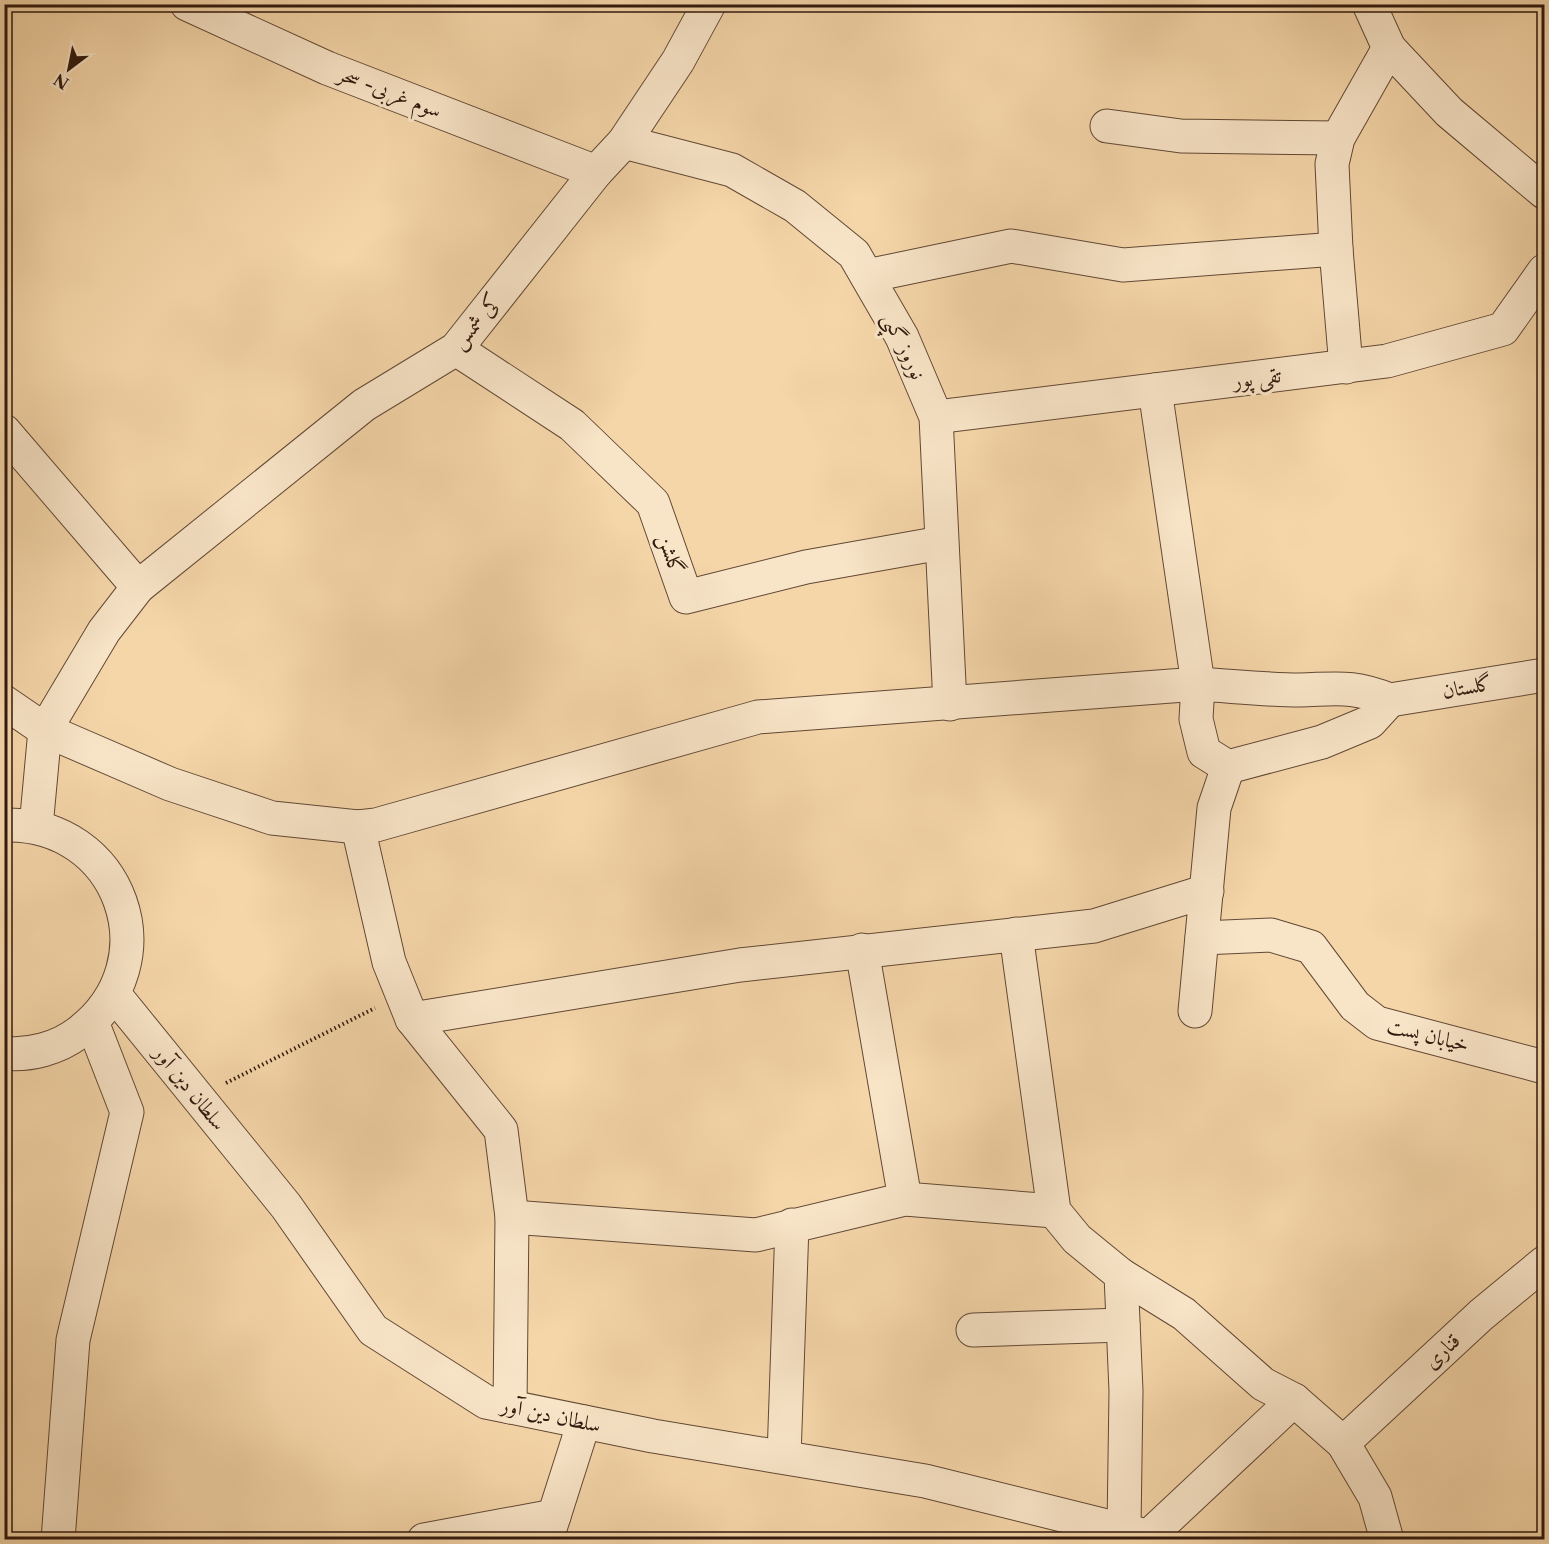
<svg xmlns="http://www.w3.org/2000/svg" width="1549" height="1544" viewBox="0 0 1549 1544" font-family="'Libre Caslon Text',Amiri,serif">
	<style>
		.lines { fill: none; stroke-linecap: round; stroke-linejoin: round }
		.street-casing { stroke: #624835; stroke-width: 35 }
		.path { stroke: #31190e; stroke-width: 4; stroke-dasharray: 1.5 3; stroke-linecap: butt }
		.street { stroke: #f8e4c7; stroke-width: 33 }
		.labels { text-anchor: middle; stroke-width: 6; stroke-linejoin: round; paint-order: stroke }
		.street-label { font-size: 21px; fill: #31190e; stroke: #f8e4c7 }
	</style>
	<rect width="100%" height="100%" fill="#f5d6a9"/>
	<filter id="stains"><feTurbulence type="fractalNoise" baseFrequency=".00333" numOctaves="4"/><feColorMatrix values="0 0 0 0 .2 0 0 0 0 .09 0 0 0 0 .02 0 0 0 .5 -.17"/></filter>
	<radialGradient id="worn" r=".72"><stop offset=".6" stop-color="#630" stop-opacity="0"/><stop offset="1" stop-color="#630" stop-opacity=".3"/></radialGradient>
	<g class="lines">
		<defs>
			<g id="street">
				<path d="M187,4L327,68L596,172"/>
				<path d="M1369,4L1389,48L1449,112L1544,192"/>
				<path d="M1107,126L1181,136L1338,138"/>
				<path d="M624,142L732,170L795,206L854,254L902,337L936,417L950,704"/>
				<path d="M867,276L1011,246L1123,265L1336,249"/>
				<path d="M456,349L572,425L653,503L686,597L806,567L941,543"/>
				<path d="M1346,367L1336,249L1332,164L1338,138L1389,48"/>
				<path d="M936,417L1387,361L1503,329L1544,271"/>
				<path d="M4,431L138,587"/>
				<path d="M1198,684C1232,686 1266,690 1300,690C1338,689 1352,685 1390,700L1370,722L1322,742L1228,767L1204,752L1196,719Z"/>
				<path d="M1390,700L1544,675"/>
				<path d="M4,702L45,730L170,784L272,818L358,827L376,825L758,717L1198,684L1155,390"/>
				<path d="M4,825C121,821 172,963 78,1033C58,1048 30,1056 4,1053"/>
				<path d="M36,827L45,730L104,631L138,587L364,405L456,349L596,172L624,142L678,61L709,4"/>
				<path d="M358,827L389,962L412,1019L501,1130L512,1217L510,1407"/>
				<path d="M1016,934L1054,1211L1077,1239L1121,1275L1126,1391L1124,1529"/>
				<path d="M1202,938L1271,935L1311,947L1355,1006L1377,1023L1544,1067"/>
				<path d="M862,950L905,1199"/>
				<path d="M114,994L286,1206L373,1330L486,1402L653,1436L925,1481L1163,1540"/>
				<path d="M1195,1011L1214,808L1228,767"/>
				<path d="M412,1019L740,965L1094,926L1207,891"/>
				<path d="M512,1217L756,1235L905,1199L1054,1211"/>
				<path d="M1121,1275L1184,1314L1263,1384L1294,1400L1343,1443L1375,1497L1387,1540"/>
				<path d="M973,1330L1123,1325"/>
				<path d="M1343,1443L1481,1315L1544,1263"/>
				<path d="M784,1457L792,1225"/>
				<path d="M1149,1536L1294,1400"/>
				<path d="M547,1538L584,1422"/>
				<path d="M58,1540L73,1340L127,1112L92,1022"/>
				<path d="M424,1540L554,1516"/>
			</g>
		</defs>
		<use href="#street" class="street-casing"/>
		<path class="path" d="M226,1083L375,1008"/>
		<use href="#street" class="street"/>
	</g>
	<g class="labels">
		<g class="street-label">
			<text transform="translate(390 92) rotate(21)" y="7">سوم غربی- سحر</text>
			<text transform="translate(476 322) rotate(-49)" y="7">کی شمس</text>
			<text transform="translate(904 346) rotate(64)" y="7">نوروز گپی</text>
			<text transform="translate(1257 378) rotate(-7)" y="7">تقی پور</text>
			<text transform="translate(671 554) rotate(71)" y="7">گلشن</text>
			<text transform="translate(1467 687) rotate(-10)" y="7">گلستان</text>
			<text transform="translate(1428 1035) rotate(14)" y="7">خیابان پست</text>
			<text transform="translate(190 1088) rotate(51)" y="7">سلطان دین آور</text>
			<text transform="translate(1442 1351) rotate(-43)" y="7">قناری</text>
			<text transform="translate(551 1415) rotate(12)" y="7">سلطان دین آور</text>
		</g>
	</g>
	<rect width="1549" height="1544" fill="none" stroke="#f5d6a9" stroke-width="24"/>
	<rect x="6" y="6" width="1537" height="1532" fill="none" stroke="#31190e" stroke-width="3"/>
	<rect x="12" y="12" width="1525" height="1520" fill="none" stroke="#31190e" stroke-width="1.5"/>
	<g transform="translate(69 69) rotate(212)" stroke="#f8e4c7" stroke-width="4.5" paint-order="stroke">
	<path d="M0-4.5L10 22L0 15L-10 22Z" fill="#31190e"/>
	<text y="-9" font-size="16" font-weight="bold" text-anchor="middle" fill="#31190e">N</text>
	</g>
	<rect width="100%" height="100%" filter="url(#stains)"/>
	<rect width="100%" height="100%" fill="url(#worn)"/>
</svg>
